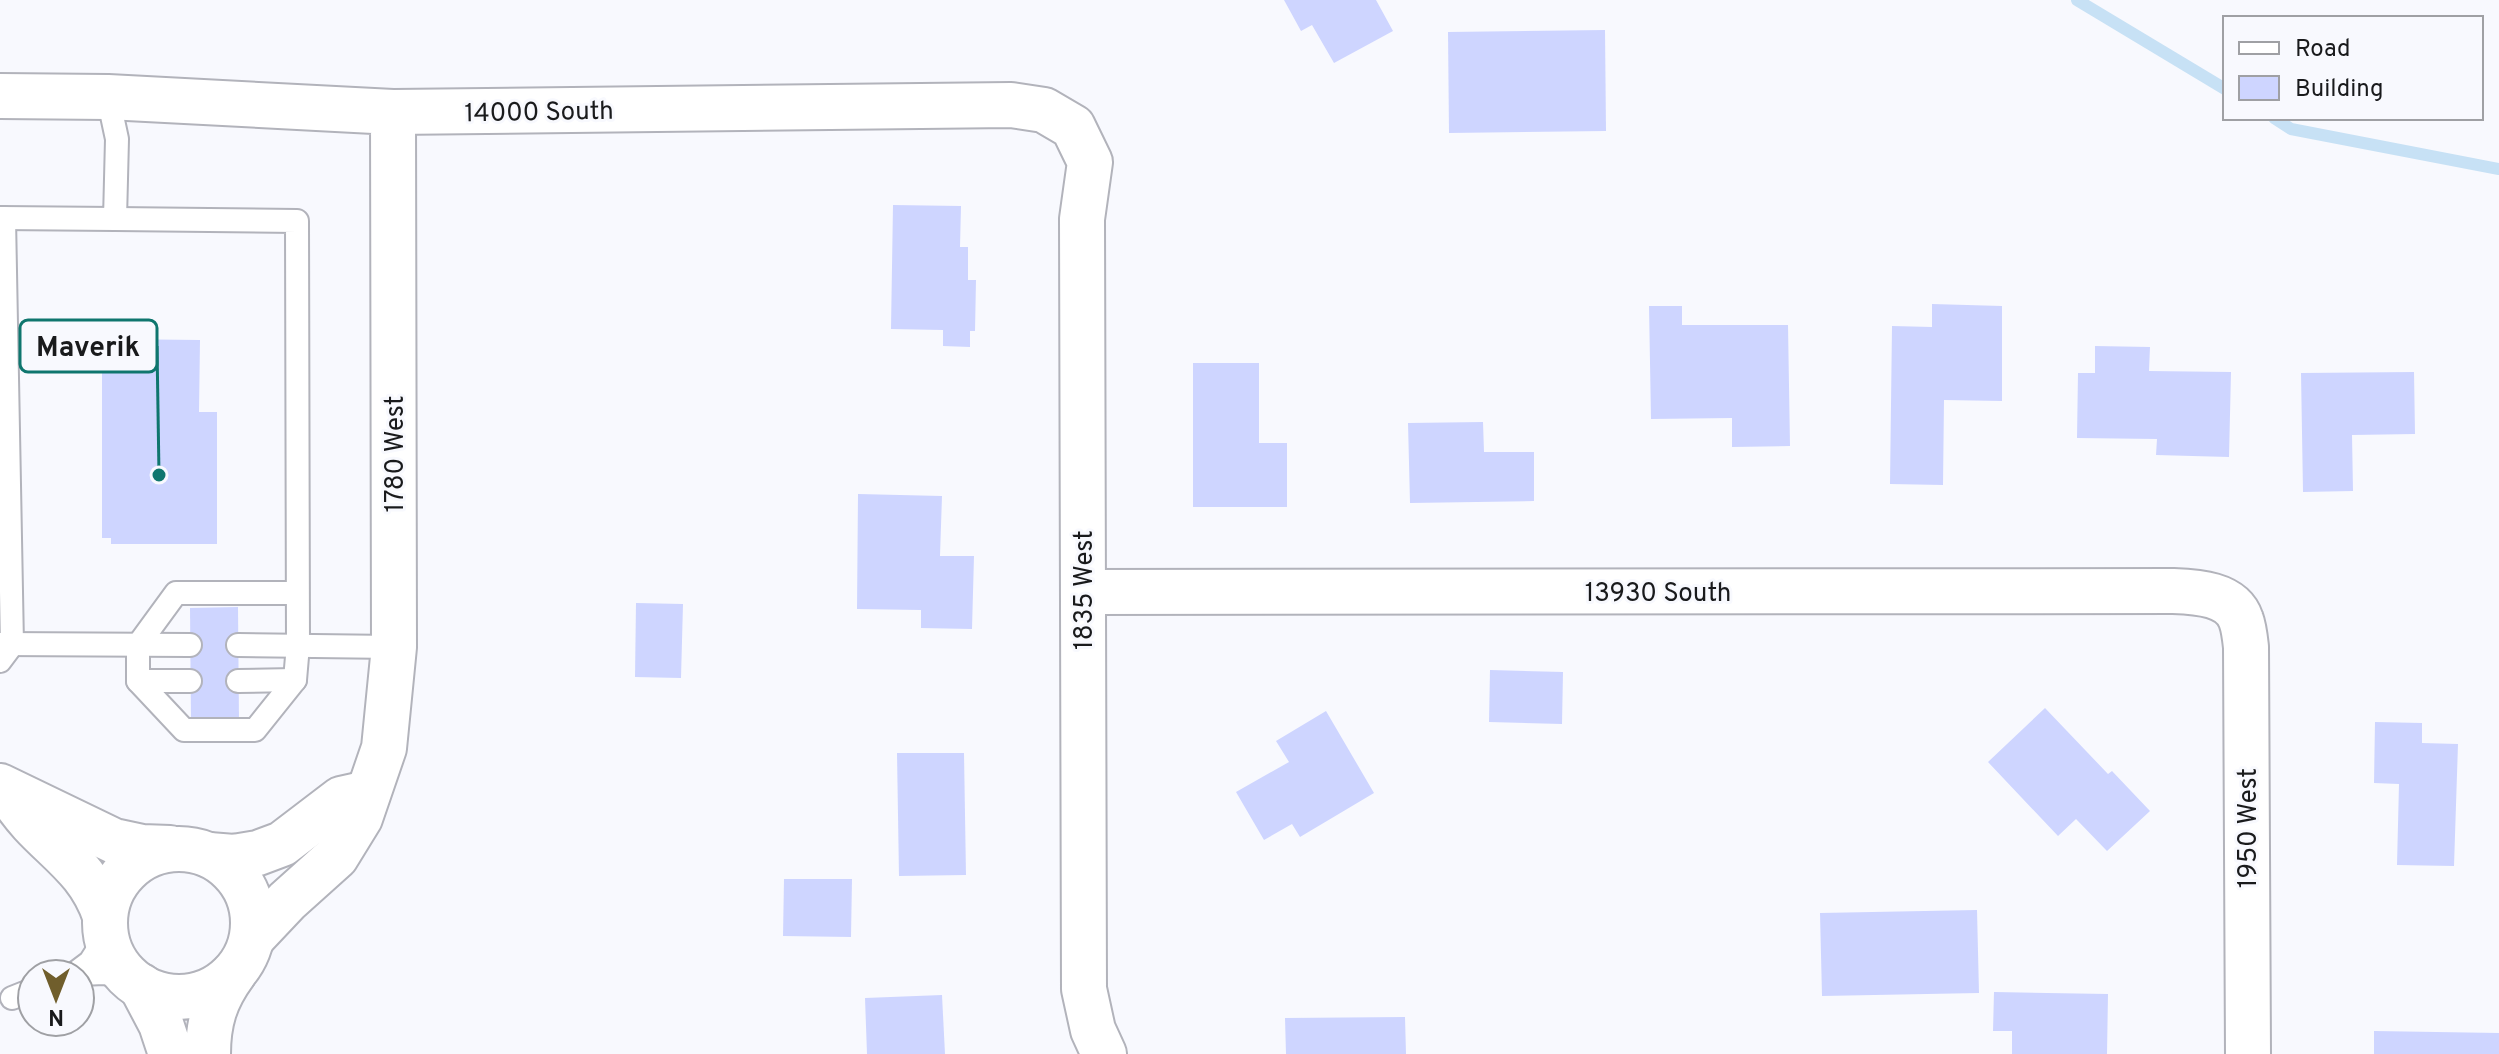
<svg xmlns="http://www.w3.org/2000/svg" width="2499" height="1054" viewBox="0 0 2499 1054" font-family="Overpass,sans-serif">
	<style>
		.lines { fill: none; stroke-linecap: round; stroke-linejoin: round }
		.stream { stroke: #c7e1f5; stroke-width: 12 }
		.building { fill: #ced5ff }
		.service-casing { stroke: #b2b3bb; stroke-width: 26 }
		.minor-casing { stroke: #b2b3bb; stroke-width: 48 }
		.tertiary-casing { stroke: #b2b3bb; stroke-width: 48 }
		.service { stroke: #fff; stroke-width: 22 }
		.minor { stroke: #fff; stroke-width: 44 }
		.tertiary { stroke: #fff; stroke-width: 44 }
		.labels { text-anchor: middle; stroke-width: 6; stroke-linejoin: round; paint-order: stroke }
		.street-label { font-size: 26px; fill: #191a1c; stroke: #f8f9fe }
		.leader { fill: none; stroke: #0f766e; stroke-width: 3 }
		.callout-dot { fill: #0f766e; stroke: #f8f9fe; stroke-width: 3 }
		.callout { fill: #f8f9fe; stroke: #0f766e; stroke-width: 3 }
		.callout-label { font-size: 28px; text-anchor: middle; font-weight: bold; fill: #191a1c }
	</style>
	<rect width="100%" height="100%" fill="#f8f9fe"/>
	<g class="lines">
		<g class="stream">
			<path d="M2077,0L2225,89"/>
			<path d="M2274,118L2291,129L2499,169"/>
		</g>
	</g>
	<g class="building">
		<path d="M1284,0H1376L1393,31L1334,63L1312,25L1301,31Z"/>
		<path d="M1605,30L1606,131L1449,133L1448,32Z"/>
		<path d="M893,205L961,206L960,247H968V280H976L975,331H970V347L943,346V330L891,329Z"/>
		<path d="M1932,304L2002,306V401L1944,400L1943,485L1890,484L1892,326L1932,327Z"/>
		<path d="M1649,306H1682V325H1788L1790,446L1732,447V418L1651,419Z"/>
		<path d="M112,339L200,340L199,412H217V544H111V538H102V371H112Z"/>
		<path d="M2095,346L2150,347L2149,371L2231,372L2229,457L2156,455L2157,439L2077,438L2078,373H2095Z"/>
		<path d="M1193,363H1259V443H1287V507H1193Z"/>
		<path d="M2414,372L2415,434L2352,435L2353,491L2303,492L2301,373Z"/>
		<path d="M1483,422L1484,452H1534V501L1410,503L1408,423Z"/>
		<path d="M858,494L942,496L940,556H974L972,629L921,628V610L857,609Z"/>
		<path d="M636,603L683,604L681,678L635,677Z"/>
		<path d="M238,607L239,722H191L190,608Z"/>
		<path d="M1490,670L1563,672L1562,724L1489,722Z"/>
		<path d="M2045,708L2108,774L2112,771L2150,811L2107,851L2076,819L2058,836L1988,762Z"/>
		<path d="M1326,711L1374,793L1300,837L1292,824L1264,840L1236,792L1289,762L1276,741Z"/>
		<path d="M2375,722L2422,723V743L2458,744L2454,866L2397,865L2399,784L2374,783Z"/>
		<path d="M897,753H964L966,875L899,876Z"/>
		<path d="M784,879H852L851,937L783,936Z"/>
		<path d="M1977,910L1979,993L1822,996L1820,913Z"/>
		<path d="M1994,992L2108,994L2107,1054H2012V1031H1993Z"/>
		<path d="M942,995L945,1054H867L865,998Z"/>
		<path d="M1405,1017L1406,1054H1286L1285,1018Z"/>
		<path d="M2374,1031L2499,1033V1054H2374Z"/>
	</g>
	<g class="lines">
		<defs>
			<g id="service">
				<path d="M0,218L115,219L117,139L108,97"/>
				<path d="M115,219L297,221L298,645L295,680L255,730H184L138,681V645L176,593H297"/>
				<path d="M0,644L190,645"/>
				<path d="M238,645L394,647"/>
				<path d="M0,661L12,645L4,218"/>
				<path d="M138,681H190"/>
				<path d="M238,681L295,680"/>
				<path d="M74,974L90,962L106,937"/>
				<path d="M80,974L104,973L130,978"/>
				<path d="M12,998L32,990"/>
			</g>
			<g id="minor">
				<path d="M393,112L1011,105L1044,110L1073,127L1090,162L1082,219L1084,989L1093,1030L1104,1054"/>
				<path d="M1083,592L2172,591C2196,592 2232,593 2241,620C2244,628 2245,638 2246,647L2248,1054"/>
				<path d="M0,786L114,841L142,847L170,848"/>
				<path d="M11,796C41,845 86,859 105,916"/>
			</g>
			<g id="tertiary">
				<path d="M0,96L108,97L393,112L394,647L384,748L360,818L336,857L287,901L253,937"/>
				<circle cx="179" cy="923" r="74"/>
				<path d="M209,855L234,857L258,853L282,844L341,799L368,793"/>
				<path d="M141,986L161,1024L171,1054"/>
				<path d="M208,1054C208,1022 215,999 234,973"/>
			</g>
		</defs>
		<use href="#service" class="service-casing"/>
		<use href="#minor" class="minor-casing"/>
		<use href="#tertiary" class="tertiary-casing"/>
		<use href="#service" class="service"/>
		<use href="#minor" class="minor"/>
		<use href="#tertiary" class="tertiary"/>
	</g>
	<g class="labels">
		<g class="street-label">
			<text transform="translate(539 111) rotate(-1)" y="9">14000 South</text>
			<text transform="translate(394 454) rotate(-90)" y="9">1780 West</text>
			<text transform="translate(1083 590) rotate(-90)" y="9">1835 West</text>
			<text x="1658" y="601">13930 South</text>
			<text transform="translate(2247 828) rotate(-90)" y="9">1950 West</text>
		</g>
	</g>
	<path class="leader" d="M159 475L157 346"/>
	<circle class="callout-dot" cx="159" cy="475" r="8"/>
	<rect class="callout" x="20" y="320" width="137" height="52" rx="8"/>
	<g class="callout-label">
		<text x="88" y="356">Maverik</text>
	</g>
	<rect x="2223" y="16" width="260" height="104" fill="#f8f9fe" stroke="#9fa0a4" stroke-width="2"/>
	<rect x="2239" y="42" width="40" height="12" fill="#ffffff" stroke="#9fa0a4" stroke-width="2"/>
	<text x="2295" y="56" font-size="24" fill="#191a1c">Road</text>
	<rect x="2239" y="76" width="40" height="24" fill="#ced5ff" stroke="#9fa0a4" stroke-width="2"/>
	<text x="2295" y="96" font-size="24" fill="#191a1c">Building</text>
	<g transform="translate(56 998) rotate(180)"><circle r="38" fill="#f8f9fe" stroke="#9fa0a4" stroke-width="2"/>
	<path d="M0-6L14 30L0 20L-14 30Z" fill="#705e2c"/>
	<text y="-12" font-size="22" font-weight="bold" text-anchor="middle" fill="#191a1c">N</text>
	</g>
</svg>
